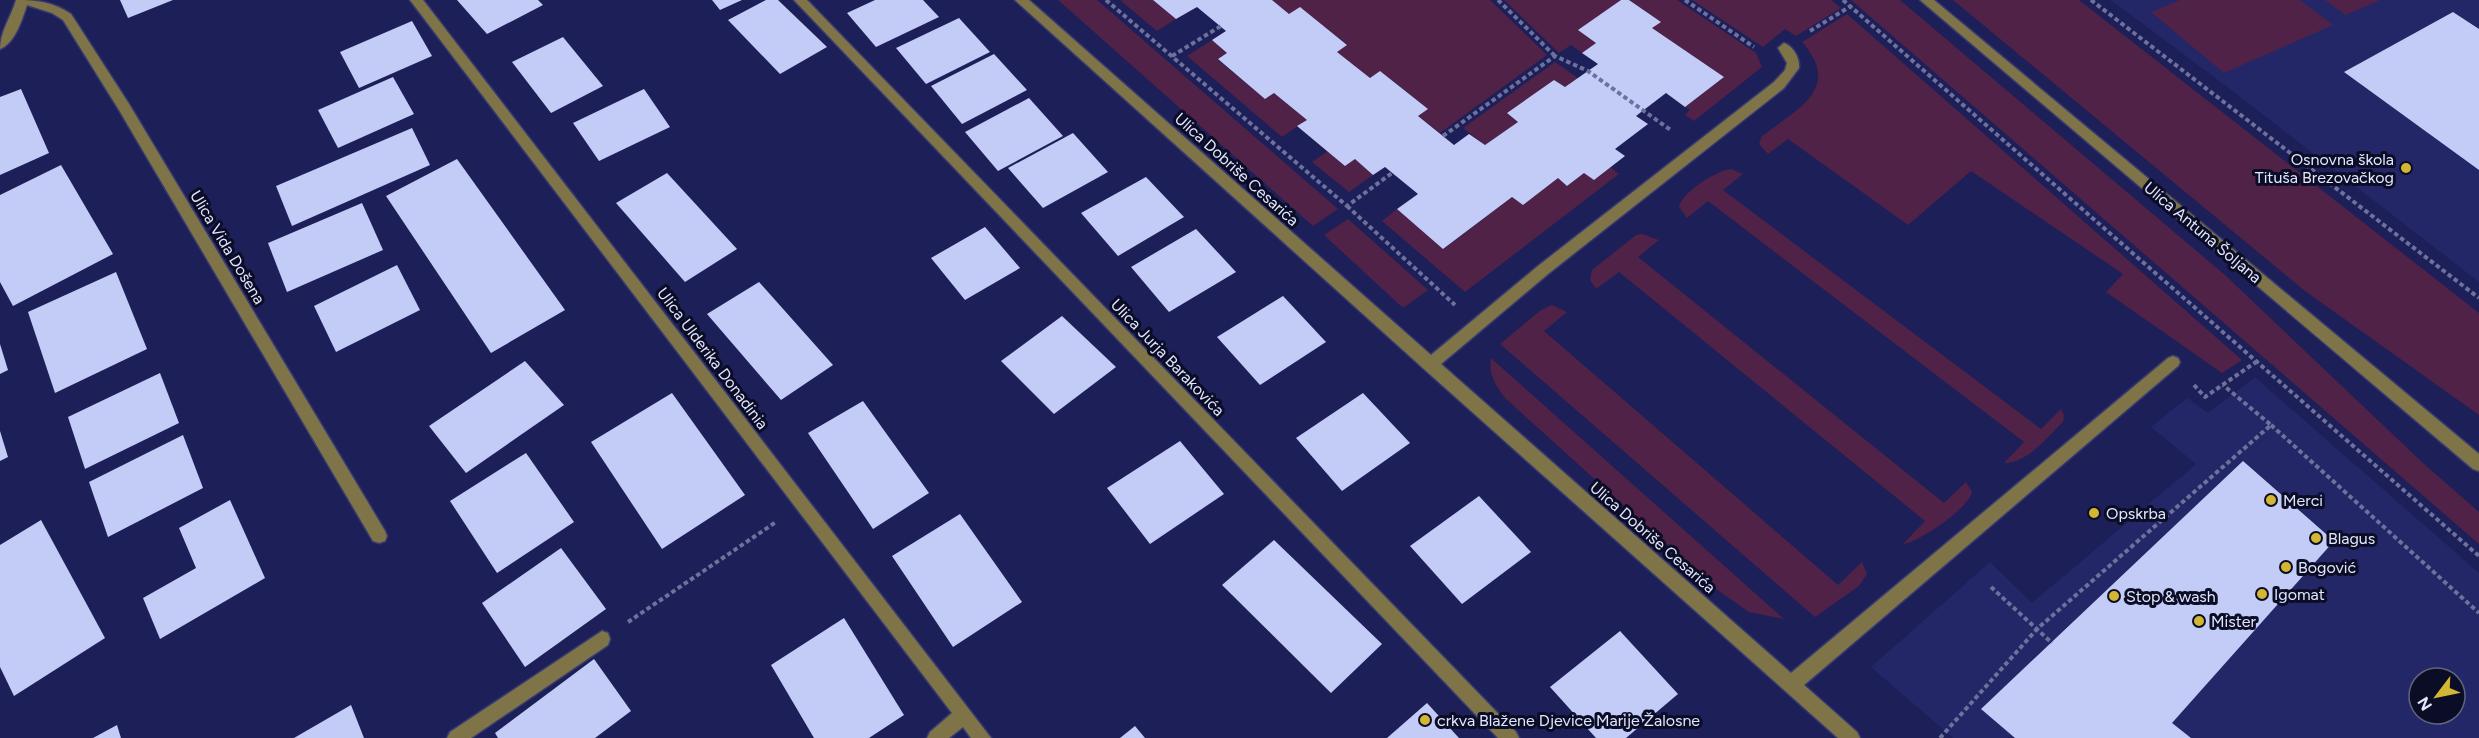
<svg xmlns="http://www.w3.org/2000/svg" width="2479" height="738" viewBox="0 0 2479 738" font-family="Figtree,sans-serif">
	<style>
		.built { fill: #232767; fill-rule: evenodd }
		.green { fill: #502247 }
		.building { fill: #c3ccf7 }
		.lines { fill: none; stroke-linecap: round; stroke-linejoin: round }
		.minor-casing { stroke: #383b6f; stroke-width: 3 }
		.path { stroke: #6d719b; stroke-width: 4; stroke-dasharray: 4.5 3; stroke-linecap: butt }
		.minor { fill: #7f7448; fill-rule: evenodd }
		.poi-dot { fill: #d4b635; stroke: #0b0d26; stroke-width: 2 }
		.labels { text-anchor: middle; stroke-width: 6; stroke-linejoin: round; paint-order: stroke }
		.poi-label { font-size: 16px; fill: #e2e7fd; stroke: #0b0d26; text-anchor: start }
		.street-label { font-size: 16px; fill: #e2e7fd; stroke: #0b0d26 }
	</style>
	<rect width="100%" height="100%" fill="#1c1f58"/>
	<g class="built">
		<path d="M2111,0H2479V282L2230,89Z"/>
		<path d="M2255,377L2479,573V738H1953L1871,667L1990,562L2032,603L2196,464L2151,427L2187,398L2208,413ZM2419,678H2455V714H2419Z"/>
	</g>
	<g class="green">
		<path d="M1058,0H1097L1338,209L1313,226Z"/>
		<path d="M1120,0H1153L1176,19L1157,31Z"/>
		<path d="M1272,0H1490L1547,55L1440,133L1418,116L1427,108L1380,71L1370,78L1337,52L1347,44L1300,8L1289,14Z"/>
		<path d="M1504,0H1621L1579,30L1596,43L1582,53L1571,45L1559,53Z"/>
		<path d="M1629,0H1677L1756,53L1762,67L1694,121L1685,115L1690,110L1685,107L1724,77L1652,28L1660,21Z"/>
		<path d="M1692,0H1831L1841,8L1796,36L1785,29L1763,47Z"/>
		<path d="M1851,0H1900L2225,275L2423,463L2479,512V544Z"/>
		<path d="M1953,0H2079L2479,313V415L2305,291Z"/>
		<path d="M2180,0H2300L2333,25L2224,73L2151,12Z"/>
		<path d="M2325,0H2380L2346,15Z"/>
		<path d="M1847,14L2242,360L2222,373L2106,292L2123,274L1971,171L1908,225L1788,139L1768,154L1759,144L1762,136C1797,109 1843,89 1802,42Z"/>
		<path d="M1212,40L1227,53L1218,60L1265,99L1274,93L1307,120L1282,137L1187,56Z"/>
		<path d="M1555,62L1578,78L1565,87L1554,80L1507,113L1518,122L1485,145L1463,128Z"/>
		<path d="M1328,151L1345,166L1355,159L1373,175L1349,192L1312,162Z"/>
		<path d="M1610,167L1619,174L1465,292L1382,221L1397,209L1444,249L1512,197L1523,205L1558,178L1567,186L1584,173Z"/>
		<path d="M1731,169L1743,174L1723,190L2041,429L2061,409L2064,415L2063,422C2046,438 2028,463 2004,463L2024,442L1708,201L1687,218L1679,207C1681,193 1717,170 1731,169Z"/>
		<path d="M1348,219L1428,290L1403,308L1324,235Z"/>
		<path d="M1642,234L1659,240L1638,257L1944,503L1966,482L1972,492C1968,509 1921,541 1903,544L1925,521L1619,272L1596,289L1590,280L1592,270L1636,235Z"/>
		<path d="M1552,305L1567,312L1544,331L1838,585L1862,562L1867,574L1859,586L1815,617L1500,344L1541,310Z"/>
		<path d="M1491,358L1784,619L1749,612L1716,589L1506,399C1496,387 1488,374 1491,358Z"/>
	</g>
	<g class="building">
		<path d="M120,0H173L128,18Z"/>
		<path d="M457,0H538L543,5L487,34Z"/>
		<path d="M712,0H742L720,10Z"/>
		<path d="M766,0H778L827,47L780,74L728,20Z"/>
		<path d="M875,0H923L939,17L876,47L847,13Z"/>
		<path d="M1153,0H1272L1289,14L1300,7L1347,45L1337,52L1370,78L1380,71L1428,109L1418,116L1454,145L1469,134L1485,145L1518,122L1507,113L1554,80L1565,87L1598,64L1582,53L1596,43L1578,30L1621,0H1629L1661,22L1652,28L1724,77L1685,107L1666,93L1636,116L1648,124L1615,149L1625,156L1594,180L1584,173L1567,186L1558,178L1523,205L1512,197L1443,249L1397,209L1418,194L1385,167L1373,175L1355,159L1345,166L1297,126L1307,120L1274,93L1265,99L1218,59L1227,53L1212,40L1226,31L1197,7L1176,19Z"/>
		<path d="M2453,12L2479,29V170L2344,72Z"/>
		<path d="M959,18L990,52L926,84L896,48Z"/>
		<path d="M412,21L432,56L359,88L340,52Z"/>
		<path d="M563,37L603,86L551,113L512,62Z"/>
		<path d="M994,54L1027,90L962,124L931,86Z"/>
		<path d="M393,77L414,114L338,148L318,110Z"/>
		<path d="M21,89L49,153L0,175V97Z"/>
		<path d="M644,89L670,127L599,161L573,123Z"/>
		<path d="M1029,98L1063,136L998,171L965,132Z"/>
		<path d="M412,128L430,165L292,226L276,186Z"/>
		<path d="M1073,133L1108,172L1043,208L1008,168Z"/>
		<path d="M457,159L565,310L491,353L386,196Z"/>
		<path d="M61,165L113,254L13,306L0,282V195Z"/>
		<path d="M667,173L737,249L685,282L616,203Z"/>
		<path d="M1146,177L1184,217L1118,256L1081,213Z"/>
		<path d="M362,203L383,250L287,292L268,243Z"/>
		<path d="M985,227L1020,268L965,300L931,258Z"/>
		<path d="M1196,229L1236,272L1169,312L1131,267Z"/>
		<path d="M397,265L420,310L336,352L314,306Z"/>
		<path d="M116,272L147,349L55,393L28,312Z"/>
		<path d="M759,282L833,365L781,400L707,314Z"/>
		<path d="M1283,296L1326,342L1260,385L1217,337Z"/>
		<path d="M1062,316L1116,367L1054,414L1001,361Z"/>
		<path d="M0,344L8,370L0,374Z"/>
		<path d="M525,361L564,405L466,473L429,426Z"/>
		<path d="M160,373L179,423L85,469L68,417Z"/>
		<path d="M672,393L745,495L662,549L591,442Z"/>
		<path d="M1363,393L1410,443L1342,491L1296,438Z"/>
		<path d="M863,401L929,493L873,529L808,433Z"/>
		<path d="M0,431L8,457L0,461Z"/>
		<path d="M183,435L203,488L108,537L89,482Z"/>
		<path d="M1180,441L1224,494L1150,544L1107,488Z"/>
		<path d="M526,453L574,522L497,573L450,501Z"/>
		<path d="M2243,461L2334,541L2172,723L2191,738H2015L1981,709Z"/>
		<path d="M1479,496L1531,552L1462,604L1410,546Z"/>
		<path d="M230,500L265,578L160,639L143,598L196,568L179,528Z"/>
		<path d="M960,514L1022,602L953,647L892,556Z"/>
		<path d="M41,520L105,638L14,696L0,667V545Z"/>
		<path d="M1274,540L1382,644L1331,693L1222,585Z"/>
		<path d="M561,548L606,609L525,667L482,603Z"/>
		<path d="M844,618L904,715L869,738H814L771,665Z"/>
		<path d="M1620,631L1678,694L1626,738H1596L1550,687Z"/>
		<path d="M594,659L631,711L595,738H498L495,733Z"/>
		<path d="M1427,703L1459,738H1387Z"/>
		<path d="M351,705L364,738H294Z"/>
		<path d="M117,725L121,738H93Z"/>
		<path d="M1135,726L1145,738H1120Z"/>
	</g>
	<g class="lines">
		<defs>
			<g id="minor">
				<path d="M16,0C37,0 53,2 71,14L129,104L385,531L387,536L385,541L379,543L373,541L119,110L63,20L52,13L27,5C22,20 15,43 0,49C0,32 11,17 16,0Z"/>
				<path d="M410,0H423L991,738H971L963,727L949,738H927L930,732L952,713Z"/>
				<path d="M794,0H807L1516,732L1519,738H1498Z"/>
				<path d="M1015,0H1029L1431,355L1538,266L1774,82L1785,70L1787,63L1778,48L1784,43C1793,46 1800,58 1799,68L1784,88L1548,274L1441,364L1791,673L2168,358L2173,356L2178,358L2180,362L2178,366L1804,685L1857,732L1860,738H1838L1424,369Z"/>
				<path d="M1920,0H1934L2479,454V471L2473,469Z"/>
				<path d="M602,631L608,633L610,639L608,645L471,738H447L450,732Z"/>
			</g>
		</defs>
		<use href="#minor" class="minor-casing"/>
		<g class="path">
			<path d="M1106,0L1347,206L1392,173"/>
			<path d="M1498,0L1555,56"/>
			<path d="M1685,0L1754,47"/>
			<path d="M1843,0L2479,556"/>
			<path d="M2091,0L2479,298"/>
			<path d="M1810,31L1851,6"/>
			<path d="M1172,56L1221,26"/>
			<path d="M1443,136L1555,56L1588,71L1672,131"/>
			<path d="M1347,206L1455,305"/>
			<path d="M2194,385L2205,397L2256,362"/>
			<path d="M2271,425L2479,613"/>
			<path d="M1991,587L2052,643"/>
			<path d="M628,622L776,522"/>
			<path d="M1940,738L2037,629L2271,425L2223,385"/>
		</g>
		<use href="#minor" class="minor"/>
	</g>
	<g class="poi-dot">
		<circle cx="2406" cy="168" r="6"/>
		<circle cx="2271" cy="500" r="6"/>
		<circle cx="2094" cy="513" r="6"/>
		<circle cx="2316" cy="538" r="6"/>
		<circle cx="2286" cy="567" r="6"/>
		<circle cx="2262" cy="594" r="6"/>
		<circle cx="2114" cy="596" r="6"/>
		<circle cx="2199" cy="621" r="6"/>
		<circle cx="1425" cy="720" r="6"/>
	</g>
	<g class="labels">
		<g class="poi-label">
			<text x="2394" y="165" text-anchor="end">Osnovna škola<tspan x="2394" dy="18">Tituša Brezovačkog</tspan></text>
			<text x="2283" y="506">Merci</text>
			<text x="2106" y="519">Opskrba</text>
			<text x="2328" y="544">Blagus</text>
			<text x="2298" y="573">Bogović</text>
			<text x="2274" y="600">Igomat</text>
			<text x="2126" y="602">Stop &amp; wash</text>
			<text x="2211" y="627">Mister</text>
			<text x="1437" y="726">crkva Blažene Djevice Marije Žalosne</text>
		</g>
		<g class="street-label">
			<text transform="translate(1237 169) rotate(42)" y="6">Ulica Dobriše Cesarića</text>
			<text transform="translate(2203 232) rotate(40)" y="6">Ulica Antuna Šoljana</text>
			<text transform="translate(228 247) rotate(59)" y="6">Ulica Vida Došena</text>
			<text transform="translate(1168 357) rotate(46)" y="6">Ulica Jurja Barakovića</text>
			<text transform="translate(713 358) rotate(53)" y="6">Ulica Ulderika Donadinia</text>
			<text transform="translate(1653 537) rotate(41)" y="6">Ulica Dobriše Cesarića</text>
		</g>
	</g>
	<g transform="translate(2437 696) rotate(238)"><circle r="28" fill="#0b0d26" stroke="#61647c" stroke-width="1.5"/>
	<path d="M0-4.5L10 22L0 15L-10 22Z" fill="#d4b635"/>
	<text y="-9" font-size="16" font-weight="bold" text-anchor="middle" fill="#e2e7fd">N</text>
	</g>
</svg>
